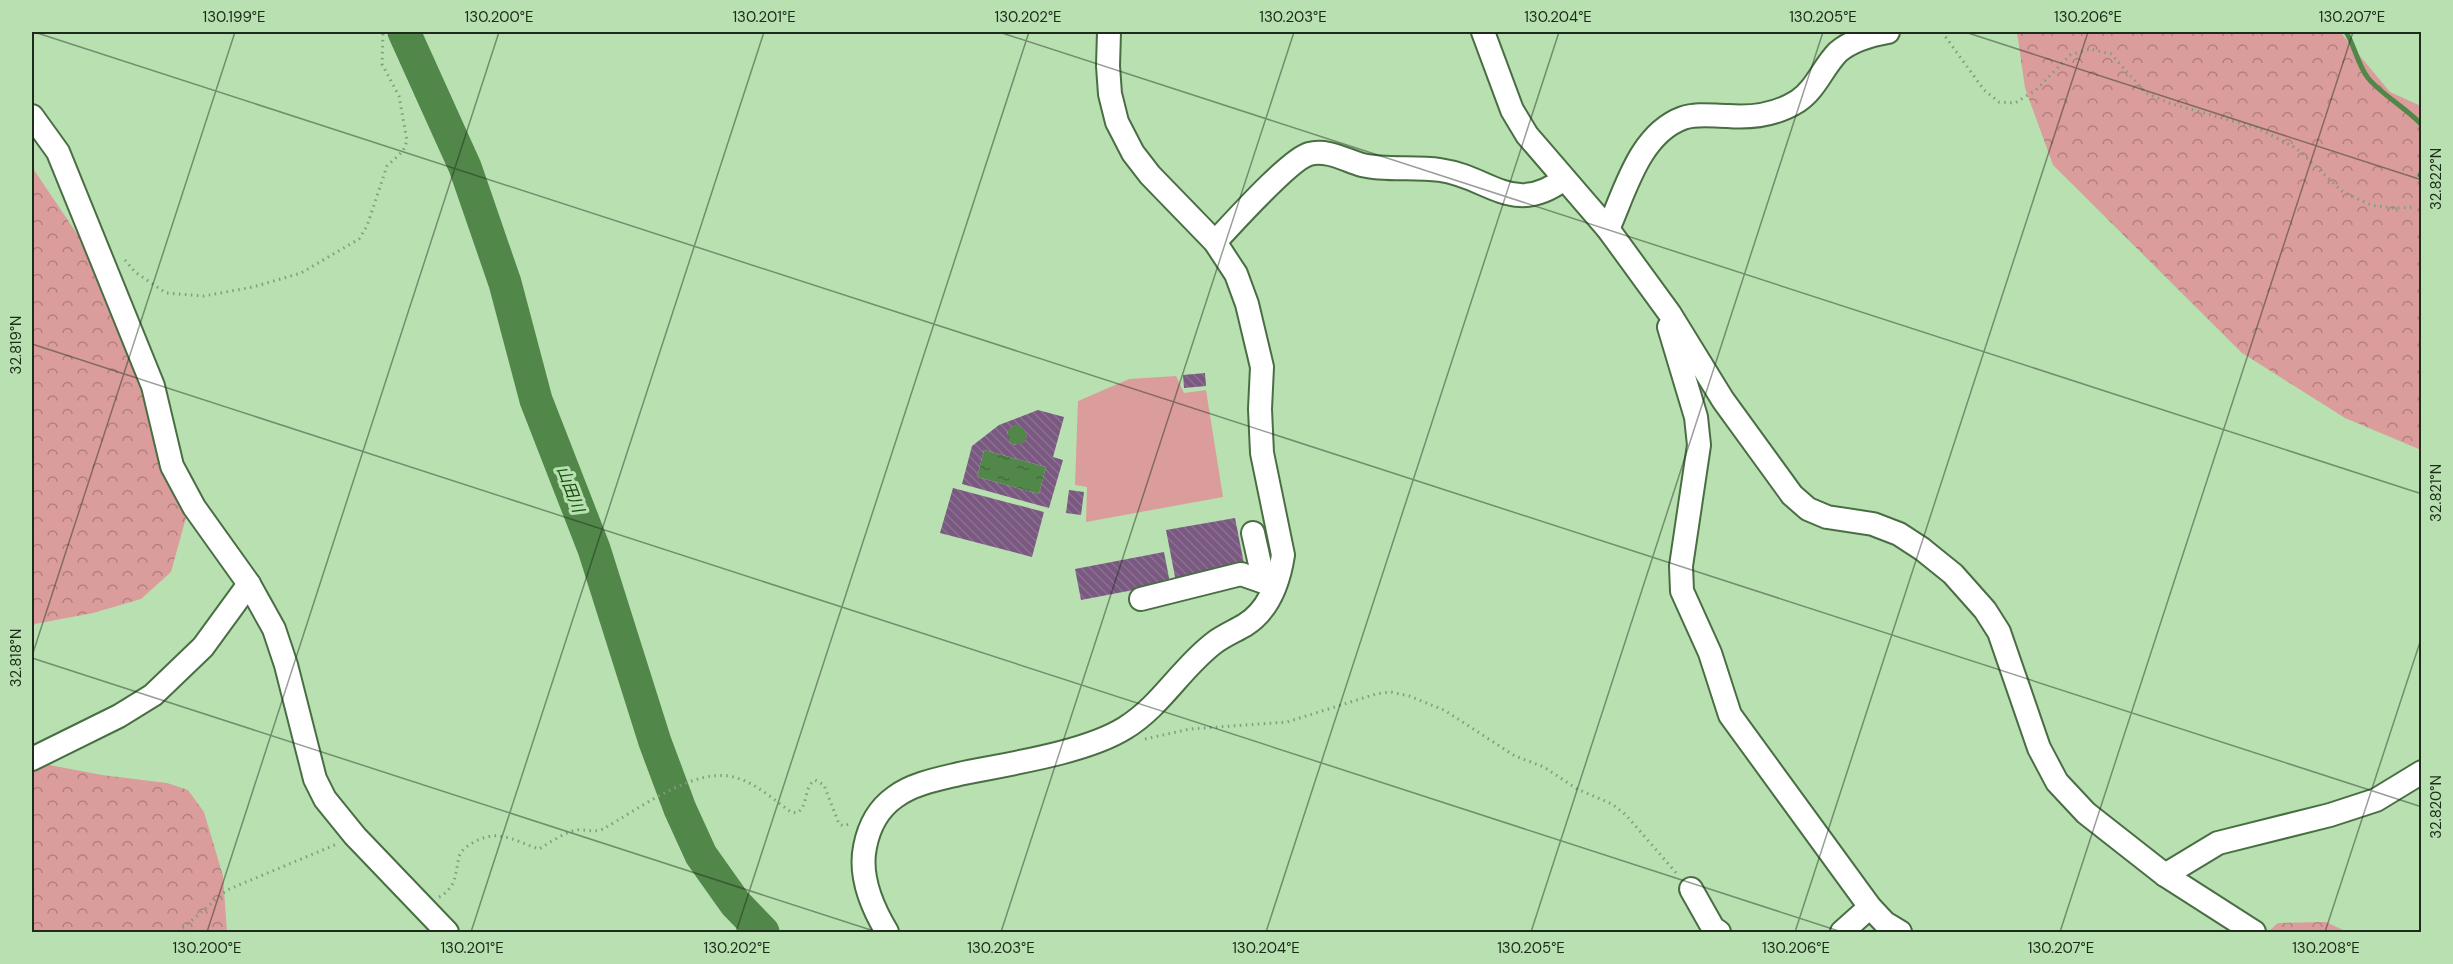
<svg xmlns="http://www.w3.org/2000/svg" width="2453" height="964" viewBox="0 0 2453 964" font-family="'DM Sans','Noto Sans JP',sans-serif">
	<style>
		.forest { fill: url(#forest-crowns) }
		.garden { fill: #db9d9b }
		.water { fill: url(#water-ripples) }
		.lines { fill: none; stroke-linecap: round; stroke-linejoin: round }
		.stream { stroke: #518748; stroke-width: 5 }
		.river { stroke: #518748; stroke-width: 33 }
		.building { fill: url(#building-back-hatch); fill-rule: evenodd }
		.minor-casing { stroke: #4a6e44; stroke-width: 26 }
		.path { stroke: #7f9e7a; stroke-width: 3; stroke-dasharray: 1.5 4.5; stroke-linecap: butt }
		.minor { stroke: #fff; stroke-width: 22 }
		.ticks { fill: none; stroke: #1c2b1a; stroke-width: 1.5; stroke-opacity: 0.45 }
		.labels { text-anchor: middle; stroke-width: 6; stroke-linejoin: round; paint-order: stroke }
		.water-label { font-size: 16px; font-style: italic; fill: #164e0b; stroke: #b8e0b1 }
		.neatline { fill: none; stroke: #1c2b1a; stroke-width: 2 }
		.ticks-label { font-size: 15px; text-anchor: middle; fill: #1c2b1a }
	</style>
	<defs>
		<pattern id="forest-crowns" width="20" height="18" patternUnits="userSpaceOnUse" patternTransform="scale(1.5)"><rect width="20" height="18" fill="#db9d9b"/><path d="M2 6a3 3 0 1 1 6 0M12 15a3 3 0 1 1 6 0" fill="none" stroke="#b1807e"/></pattern>
		<pattern id="water-ripples" width="26" height="14" patternUnits="userSpaceOnUse" patternTransform="scale(1.5)"><rect width="26" height="14" fill="#518748"/><path d="M2 4q2-2 4 0t4 0M15 11q2-2 4 0t4 0" fill="none" stroke="#426f3b"/></pattern>
		<pattern id="building-back-hatch" width="6" height="6" patternUnits="userSpaceOnUse" patternTransform="scale(1.5)"><rect width="6" height="6" fill="#7a5881"/><path d="M-1 5l2 2M0 0l6 6M5-1l2 2" fill="none" stroke="#8a728f"/></pattern>
	</defs>
	<rect width="100%" height="100%" fill="#b8e0b1"/>
	<g class="forest">
		<path d="M2017,32H2340L2390,92L2421,106V450L2345,418L2242,353L2053,165L2025,88Z"/>
		<path d="M32,167L90,253L147,373L187,514L171,572L141,599L93,613L35,624L32,627Z"/>
		<path d="M32,759L39,763L102,775L167,783L188,790L204,812L223,876L227,932H32Z"/>
		<path d="M2326,922L2347,932H2268L2278,923Z"/>
	</g>
	<path class="garden" d="M1176,376L1184,393L1206,390L1223,497L1086,522L1087,487L1075,485L1078,401L1129,379Z"/>
	<g class="water">
		<circle cx="1017" cy="435" r="10"/>
		<path d="M984,450L1046,467L1039,494L977,477Z"/>
	</g>
	<g class="lines">
		<g class="stream">
			<path d="M2346,32C2355,46 2357,64 2368,78C2381,94 2406,108 2422,125"/>
			<path d="M2420,175L2422,171"/>
		</g>
		<path class="river" d="M404,32L465,167L505,283L536,400L594,549L655,742L680,809L701,855L735,903L763,932"/>
	</g>
	<g class="building">
		<path d="M1205,373L1206,386L1184,388L1183,375Z"/>
		<path d="M1038,410L1064,417L1053,457L1063,460L1049,508L962,484L972,446L999,425ZM1017,425L1023,428L1027,436L1024,442L1015,445L1010,442L1007,433L1011,427ZM984,450L1046,467L1039,494L977,477Z"/>
		<path d="M953,488L1044,512L1032,557L940,533Z"/>
		<path d="M1069,490L1084,492L1081,515L1066,513Z"/>
		<path d="M1235,518L1245,569L1176,582L1166,530Z"/>
		<path d="M1164,552L1170,583L1081,600L1075,569Z"/>
	</g>
	<g class="lines">
		<defs>
			<g id="minor">
				<path d="M1483,32L1512,110L1527,135L1608,229L1670,314L1723,400L1792,495L1808,509L1827,517L1873,524L1899,534L1922,549L1953,574L1985,610L1999,632L2039,748L2057,782L2086,813L2165,875L2254,932"/>
				<path d="M32,116L58,152L153,386L172,466L194,507L249,584L274,629L286,665L315,779L325,799L355,836L447,932"/>
				<path d="M1608,229C1625,192 1639,134 1683,118C1697,113 1713,116 1728,116C1753,118 1776,115 1798,101C1816,89 1823,67 1838,52C1852,40 1871,35 1888,32"/>
				<path d="M1215,242C1233,223 1289,160 1309,154C1327,149 1345,160 1362,165C1387,171 1414,166 1440,170C1490,177 1513,217 1564,179"/>
				<path d="M1669,327L1696,417L1699,445L1681,566L1682,591L1710,653L1730,715L1870,907L1885,923L1900,932"/>
				<path d="M1253,533L1264,582L1274,586"/>
				<path d="M1141,599L1241,574L1264,582"/>
				<path d="M32,759L119,716L153,695L203,647L249,584"/>
				<path d="M2165,875L2218,843L2330,815L2376,800L2422,772"/>
				<path d="M1691,889L1713,928L1719,932"/>
				<path d="M887,932C872,907 859,876 865,847C869,826 878,809 895,797C912,784 938,779 959,774C1007,764 1085,753 1125,728C1161,706 1181,668 1214,643C1223,636 1235,631 1245,625C1269,610 1279,581 1283,555L1262,453L1260,409L1262,367L1247,304L1236,274L1215,242L1150,175L1133,153L1117,122L1110,94L1108,66L1109,32"/>
				<path d="M1842,932L1870,907"/>
			</g>
		</defs>
		<use href="#minor" class="minor-casing"/>
		<g class="path">
			<path d="M1942,32L1984,90L1999,102L2015,103L2036,90L2070,55L2090,49L2111,54L2146,93L2169,103L2257,128L2296,148L2343,192L2371,205L2392,208L2415,207"/>
			<path d="M125,260L135,272L166,293L204,296L253,287L301,273L359,239L367,226L387,166L403,151L407,141L399,96L382,64L383,32"/>
			<path d="M1145,739L1190,729L1287,722L1376,694L1391,692L1409,696L1444,710L1515,756L1544,767L1577,789L1612,804L1626,815L1678,875"/>
			<path d="M439,897C457,887 455,874 459,857C462,845 487,834 498,836C512,837 526,845 539,849C551,842 563,833 576,830C585,829 594,833 603,829C636,811 697,764 737,778C757,784 774,800 791,812L797,813C809,805 803,788 815,780L824,785L839,824L844,826L851,823"/>
			<path d="M178,932L227,890L337,844"/>
		</g>
		<use href="#minor" class="minor"/>
	</g>
	<path class="ticks" d="M34,32L2422,807M999,32L2422,494M1965,32L2422,180M32,344L1842,932M32,656L235,32M32,658L877,932M207,932L499,32M471,932L764,32M736,932L1029,32M1001,932L1294,32M1266,932L1559,32M1531,932L1823,32M1795,932L2088,32M2060,932L2353,32M2325,932L2422,636"/>
	<g class="labels">
		<g class="water-label">
			<text transform="translate(571 489) rotate(69)" y="6">山田川</text>
		</g>
	</g>
	<rect width="2453" height="964" fill="none" stroke="#b8e0b1" stroke-width="66"/>
	<rect x="33" y="33" width="2387" height="898" class="neatline"/>
	<g class="ticks-label">
		<text x="234" y="22">130.199°E</text>
		<text x="499" y="22">130.200°E</text>
		<text x="764" y="22">130.201°E</text>
		<text x="1028" y="22">130.202°E</text>
		<text x="1293" y="22">130.203°E</text>
		<text x="1558" y="22">130.204°E</text>
		<text x="1823" y="22">130.205°E</text>
		<text x="2088" y="22">130.206°E</text>
		<text x="2352" y="22">130.207°E</text>
		<text transform="translate(2436 179) rotate(-90)" y="5">32.822°N</text>
		<text transform="translate(16 345) rotate(-90)" y="5">32.819°N</text>
		<text transform="translate(2436 493) rotate(-90)" y="5">32.821°N</text>
		<text transform="translate(16 658) rotate(-90)" y="5">32.818°N</text>
		<text transform="translate(2436 807) rotate(-90)" y="5">32.820°N</text>
		<text x="207" y="953">130.200°E</text>
		<text x="472" y="953">130.201°E</text>
		<text x="737" y="953">130.202°E</text>
		<text x="1001" y="953">130.203°E</text>
		<text x="1266" y="953">130.204°E</text>
		<text x="1531" y="953">130.205°E</text>
		<text x="1796" y="953">130.206°E</text>
		<text x="2061" y="953">130.207°E</text>
		<text x="2326" y="953">130.208°E</text>
	</g>
</svg>
